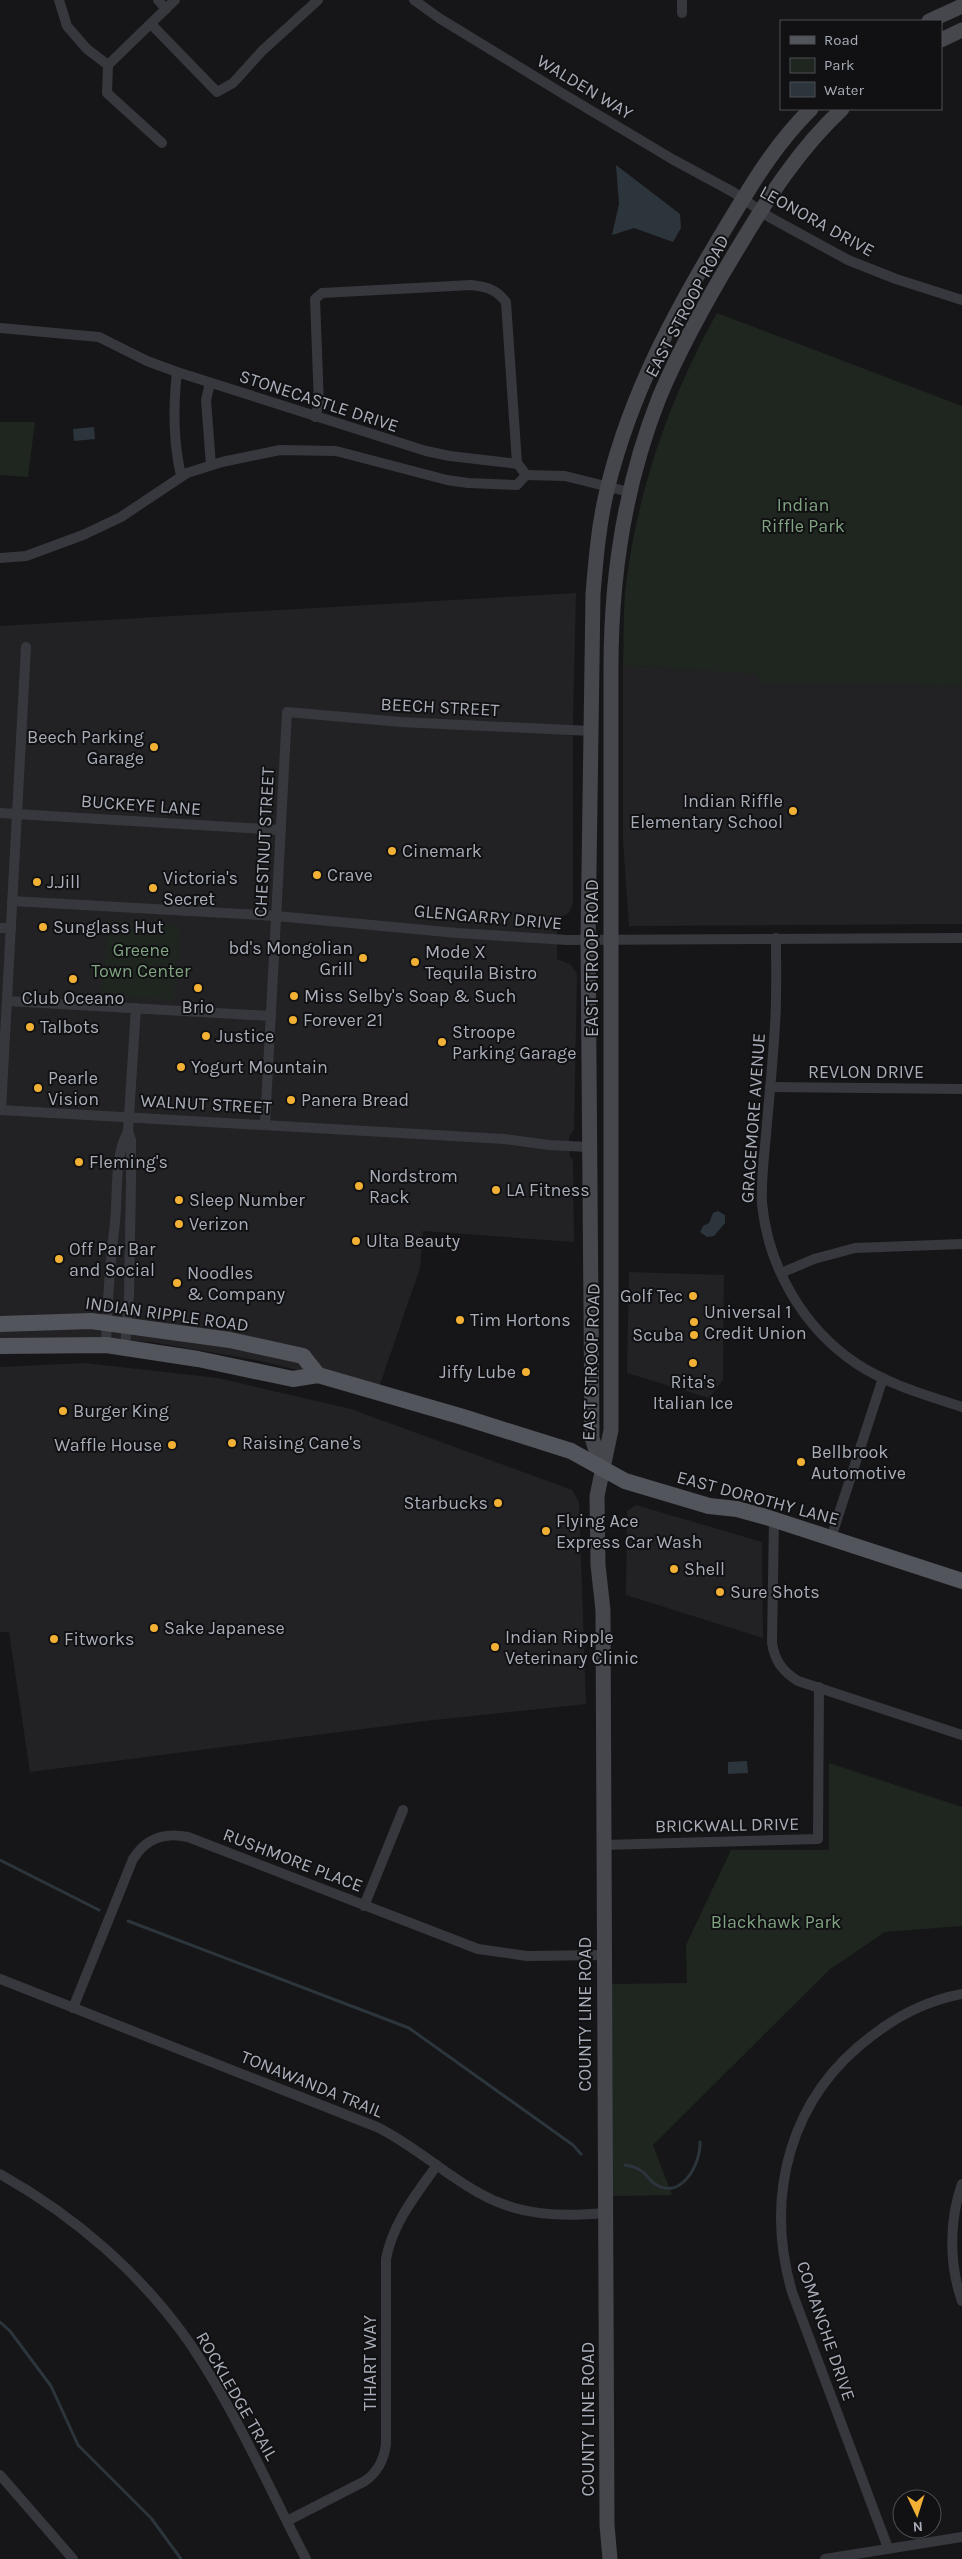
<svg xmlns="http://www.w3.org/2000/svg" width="962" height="2559" viewBox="0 0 962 2559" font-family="Karla,sans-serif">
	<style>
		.built { fill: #222225 }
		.green { fill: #1e261f }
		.water { fill: #2c353c }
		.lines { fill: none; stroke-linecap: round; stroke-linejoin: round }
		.stream { stroke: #2c353c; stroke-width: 3 }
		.minor { stroke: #37383d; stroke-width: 10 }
		.secondary { stroke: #45474d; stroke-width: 15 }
		.primary { stroke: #53555c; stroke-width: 16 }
		.poi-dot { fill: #f2b134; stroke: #111113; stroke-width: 2 }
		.labels { text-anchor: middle; stroke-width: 4; stroke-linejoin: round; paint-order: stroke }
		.street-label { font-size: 18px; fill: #a8adb8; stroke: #111113 }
		.park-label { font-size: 18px; fill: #7fa381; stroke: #111113 }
		.poi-label { font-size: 18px; fill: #a8adb8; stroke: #111113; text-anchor: start }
	</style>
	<rect width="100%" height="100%" fill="#161618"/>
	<g class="built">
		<path d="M576,593L573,719V903L569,913L557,919V959L570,964L577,974L574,1130L569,1137L570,1157L573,1160L574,1242L423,1231L420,1268L377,1393L318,1375L256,1360L151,1342L86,1338H0V626Z"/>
		<path d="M623,665L962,686V924L629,926L623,840Z"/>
		<path d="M629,1272L724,1275L723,1380L709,1398L627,1373Z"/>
		<path d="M85,1363L218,1378L351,1409L572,1490L579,1502L586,1704L425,1721L30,1772L9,1632H0V1367Z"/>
		<path d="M636,1505L762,1542L763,1638L626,1595L627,1511Z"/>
	</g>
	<g class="green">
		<path d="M717,313L962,406V686L888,683L758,684V674L623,665C624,641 623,617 625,593C636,494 669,399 717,313Z"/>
		<path d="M0,422H35L28,477L0,475Z"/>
		<path d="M108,920L180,926L174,1000L102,994Z"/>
		<path d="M829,1763L962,1807V1926L885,1932L829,1970L653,2145L672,2195L613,2196L612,1984L687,1983L686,1945L731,1850H829Z"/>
	</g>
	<g class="water">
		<path d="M616,165L680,214L681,228L673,242L634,228L612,235L619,204Z"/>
		<path d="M94,427L95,439L74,441L73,429Z"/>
		<path d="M718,1211L725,1215V1223L714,1236L707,1237L700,1232L703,1226L709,1223L713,1213Z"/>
		<path d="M747,1761L748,1773L728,1774V1762Z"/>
	</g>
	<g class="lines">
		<g class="stream">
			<path d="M0,1860L99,1910"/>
			<path d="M128,1921L409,2028L573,2145L581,2154"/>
			<path d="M625,2165C630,2166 636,2167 640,2170C646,2173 649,2180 655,2184C681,2201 701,2164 700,2142"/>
			<path d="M0,2322L10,2331L51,2386L78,2445L151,2518L181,2559"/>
		</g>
		<g class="minor">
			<path d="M59,0L67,26L87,49L108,65L107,93L162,143"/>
			<path d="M158,0L166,9"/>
			<path d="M414,0L439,18L560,92L672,159L733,192L771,218L848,260L896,279L962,300"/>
			<path d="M682,13V0"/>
			<path d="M151,24L217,92L233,83L262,51L318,0"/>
			<path d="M108,65L175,0"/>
			<path d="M0,328L99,337L147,361L177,372L426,451L450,456L518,464L526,475"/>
			<path d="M177,372C173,407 173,441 181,475"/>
			<path d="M210,383L206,400L211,465"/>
			<path d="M315,417L319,404L315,299L322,293L471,285C487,287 496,289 506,302L517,463"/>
			<path d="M526,475L565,476L629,492"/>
			<path d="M0,558L26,556L83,535L121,517L187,473L222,462L280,450L336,451L447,480L468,483L517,485L526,475"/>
			<path d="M0,813L281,830"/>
			<path d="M12,901L276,916L457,933L567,940L962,938"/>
			<path d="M0,928H11"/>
			<path d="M776,938C776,967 777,996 775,1025C773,1062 769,1098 766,1135C764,1157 761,1180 762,1203C768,1267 803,1328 857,1364C889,1385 927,1395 962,1407"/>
			<path d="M7,1001L271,1016"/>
			<path d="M770,1087L962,1089"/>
			<path d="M0,1110L504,1139L549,1145L589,1147"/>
			<path d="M1,1110L26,647"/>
			<path d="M265,1124L287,712L401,722L592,731"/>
			<path d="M781,1273L814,1259L855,1248L962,1244"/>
			<path d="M106,1345C107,1304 110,1263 115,1222C118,1193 114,1157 128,1131"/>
			<path d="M125,1347L129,1296L131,1181V1140L128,1131L136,1008"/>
			<path d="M774,1520L772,1643C775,1661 782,1671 798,1681L962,1735"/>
			<path d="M831,1538L883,1378"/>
			<path d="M604,1845L818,1839L819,1687"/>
			<path d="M364,1906L403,1810"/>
			<path d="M0,1979L377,2127C414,2145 444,2174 479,2193C519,2216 561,2217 605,2213"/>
			<path d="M73,2008L133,1859C146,1838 164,1832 188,1837L478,1949L527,1956L603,1955"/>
			<path d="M0,2174C75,2216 142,2274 191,2345C236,2412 269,2488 306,2559"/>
			<path d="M962,2184C949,2220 949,2265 962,2301"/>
			<path d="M0,2475L73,2559"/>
			<path d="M287,2521L365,2481C378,2472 384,2460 386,2444V2259C393,2222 416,2195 437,2165"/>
			<path d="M888,2548L792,2292C764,2195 790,2096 873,2035C899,2015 930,2000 962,1994"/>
			<path d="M825,2559L962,2537"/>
		</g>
		<g class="secondary">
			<path d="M929,21L962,6"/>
			<path d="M941,40L962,30"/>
			<path d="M602,1469L592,1438L588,939L593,594C596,558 599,521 608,486C632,389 678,306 729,222C753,182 777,142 811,109"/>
			<path d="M610,2559L607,2525L603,1610L598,1565L597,1496L611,1430V668C611,575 625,484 659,398C681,345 709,296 738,248C768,198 799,149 842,109"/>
		</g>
		<g class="primary">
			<path d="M0,1324L91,1321L230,1340L303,1356L318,1375"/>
			<path d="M0,1346L106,1345L198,1359L293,1379L318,1375L463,1417L571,1451L625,1481L709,1506L737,1509L766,1517L962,1581"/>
		</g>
	</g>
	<g class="poi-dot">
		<circle cx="154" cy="747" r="5"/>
		<circle cx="793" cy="811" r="5"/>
		<circle cx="392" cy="851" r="5"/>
		<circle cx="317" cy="875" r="5"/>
		<circle cx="37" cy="882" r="5"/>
		<circle cx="153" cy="888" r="5"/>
		<circle cx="43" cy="927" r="5"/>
		<circle cx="363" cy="958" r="5"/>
		<circle cx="415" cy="962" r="5"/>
		<circle cx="73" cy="979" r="5"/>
		<circle cx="198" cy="988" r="5"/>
		<circle cx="294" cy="996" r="5"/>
		<circle cx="293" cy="1020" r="5"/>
		<circle cx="30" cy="1027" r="5"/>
		<circle cx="206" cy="1036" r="5"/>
		<circle cx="442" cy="1042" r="5"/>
		<circle cx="181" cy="1067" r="5"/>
		<circle cx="38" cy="1088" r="5"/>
		<circle cx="291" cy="1100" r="5"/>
		<circle cx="79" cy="1162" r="5"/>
		<circle cx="359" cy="1186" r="5"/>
		<circle cx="496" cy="1190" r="5"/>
		<circle cx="179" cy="1200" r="5"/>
		<circle cx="179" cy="1224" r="5"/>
		<circle cx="356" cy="1241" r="5"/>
		<circle cx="59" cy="1259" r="5"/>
		<circle cx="177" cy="1283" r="5"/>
		<circle cx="693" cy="1296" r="5"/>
		<circle cx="460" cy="1320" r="5"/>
		<circle cx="694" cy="1322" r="5"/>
		<circle cx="694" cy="1335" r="5"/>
		<circle cx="693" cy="1363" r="5"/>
		<circle cx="526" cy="1372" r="5"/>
		<circle cx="63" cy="1411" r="5"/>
		<circle cx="232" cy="1443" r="5"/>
		<circle cx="172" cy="1445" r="5"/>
		<circle cx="801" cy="1462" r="5"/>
		<circle cx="498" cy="1503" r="5"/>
		<circle cx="546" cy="1531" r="5"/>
		<circle cx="674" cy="1569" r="5"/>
		<circle cx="720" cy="1592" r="5"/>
		<circle cx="154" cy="1628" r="5"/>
		<circle cx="54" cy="1639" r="5"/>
		<circle cx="495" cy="1647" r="5"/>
	</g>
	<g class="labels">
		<g class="street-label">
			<text transform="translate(585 87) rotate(31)" y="6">WALDEN WAY</text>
			<text transform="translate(817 221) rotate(29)" y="6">LEONORA DRIVE</text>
			<text transform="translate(687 306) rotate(-62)" y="6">EAST STROOP ROAD</text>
			<text transform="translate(319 401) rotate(18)" y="6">STONECASTLE DRIVE</text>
			<text transform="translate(440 707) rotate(3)" y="6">BEECH STREET</text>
			<text transform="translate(141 805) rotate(4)" y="6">BUCKEYE LANE</text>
			<text transform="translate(264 842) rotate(-87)" y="6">CHESTNUT STREET</text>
			<text transform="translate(488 917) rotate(5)" y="6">GLENGARRY DRIVE</text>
			<text transform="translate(592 958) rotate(-90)" y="6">EAST STROOP ROAD</text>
			<text x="866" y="1078">REVLON DRIVE</text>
			<text transform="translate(206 1104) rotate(3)" y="6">WALNUT STREET</text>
			<text transform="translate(753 1118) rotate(-86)" y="6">GRACEMORE AVENUE</text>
			<text transform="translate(167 1314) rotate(8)" y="6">INDIAN RIPPLE ROAD</text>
			<text transform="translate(591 1362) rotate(-88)" y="6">EAST STROOP ROAD</text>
			<text transform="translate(758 1498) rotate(15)" y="6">EAST DOROTHY LANE</text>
			<text transform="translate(727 1825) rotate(-1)" y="6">BRICKWALL DRIVE</text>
			<text transform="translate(293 1860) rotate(21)" y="6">RUSHMORE PLACE</text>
			<text transform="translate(585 2014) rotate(-90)" y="6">COUNTY LINE ROAD</text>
			<text transform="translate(312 2084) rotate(22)" y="6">TONAWANDA TRAIL</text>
			<text transform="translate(826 2331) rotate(71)" y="6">COMANCHE DRIVE</text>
			<text transform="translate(370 2363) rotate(-90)" y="6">TIHART WAY</text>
			<text transform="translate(237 2396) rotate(60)" y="6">ROCKLEDGE TRAIL</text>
			<text transform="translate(588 2419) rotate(-90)" y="6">COUNTY LINE ROAD</text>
		</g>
		<g class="park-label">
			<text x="803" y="511">Indian<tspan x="803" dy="21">Riffle Park</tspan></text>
			<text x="141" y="956">Greene<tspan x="141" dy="21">Town Center</tspan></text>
			<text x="776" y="1928">Blackhawk Park</text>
		</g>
		<g class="poi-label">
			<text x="144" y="743" text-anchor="end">Beech Parking<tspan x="144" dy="21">Garage</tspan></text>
			<text x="783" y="807" text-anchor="end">Indian Riffle<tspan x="783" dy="21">Elementary School</tspan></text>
			<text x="402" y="857">Cinemark</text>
			<text x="327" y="881">Crave</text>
			<text x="163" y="884">Victoria's<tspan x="163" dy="21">Secret</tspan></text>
			<text x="47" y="888">J.Jill</text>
			<text x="53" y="933">Sunglass Hut</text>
			<text x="353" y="954" text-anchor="end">bd's Mongolian<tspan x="353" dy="21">Grill</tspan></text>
			<text x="425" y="958">Mode X<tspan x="425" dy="21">Tequila Bistro</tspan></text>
			<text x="304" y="1002">Miss Selby's Soap &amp; Such</text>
			<text x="73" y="1004" text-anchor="middle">Club Oceano</text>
			<text x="198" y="1013" text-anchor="middle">Brio</text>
			<text x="303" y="1026">Forever 21</text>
			<text x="40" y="1033">Talbots</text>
			<text x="452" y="1038">Stroope<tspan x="452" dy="21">Parking Garage</tspan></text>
			<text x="216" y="1042">Justice</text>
			<text x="191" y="1073">Yogurt Mountain</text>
			<text x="48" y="1084">Pearle<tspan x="48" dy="21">Vision</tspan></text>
			<text x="301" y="1106">Panera Bread</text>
			<text x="89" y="1168">Fleming's</text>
			<text x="369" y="1182">Nordstrom<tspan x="369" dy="21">Rack</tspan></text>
			<text x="506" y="1196">LA Fitness</text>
			<text x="189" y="1206">Sleep Number</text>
			<text x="189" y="1230">Verizon</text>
			<text x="366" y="1247">Ulta Beauty</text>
			<text x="69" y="1255">Off Par Bar<tspan x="69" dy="21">and Social</tspan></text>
			<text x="187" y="1279">Noodles<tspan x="187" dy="21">&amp; Company</tspan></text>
			<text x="683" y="1302" text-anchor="end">Golf Tec</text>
			<text x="704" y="1318">Universal 1<tspan x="704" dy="21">Credit Union</tspan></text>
			<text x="470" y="1326">Tim Hortons</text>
			<text x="684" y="1341" text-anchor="end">Scuba</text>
			<text x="516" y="1378" text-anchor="end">Jiffy Lube</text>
			<text x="693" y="1388" text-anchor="middle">Rita's<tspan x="693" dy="21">Italian Ice</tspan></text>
			<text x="73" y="1417">Burger King</text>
			<text x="242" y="1449">Raising Cane's</text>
			<text x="162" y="1451" text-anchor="end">Waffle House</text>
			<text x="811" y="1458">Bellbrook<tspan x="811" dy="21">Automotive</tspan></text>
			<text x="488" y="1509" text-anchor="end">Starbucks</text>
			<text x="556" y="1527">Flying Ace<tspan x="556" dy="21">Express Car Wash</tspan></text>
			<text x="684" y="1575">Shell</text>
			<text x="730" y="1598">Sure Shots</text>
			<text x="164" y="1634">Sake Japanese</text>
			<text x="505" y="1643">Indian Ripple<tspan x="505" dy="21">Veterinary Clinic</tspan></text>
			<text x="64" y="1645">Fitworks</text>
		</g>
	</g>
	<rect x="780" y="20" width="162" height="90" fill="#111113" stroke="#4d4f55"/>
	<rect x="790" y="36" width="25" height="8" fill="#53555c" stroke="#4d4f55"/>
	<text x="824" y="45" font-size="15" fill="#a8adb8">Road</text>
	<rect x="790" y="58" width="25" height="15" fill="#1e261f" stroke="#4d4f55"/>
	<text x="824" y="70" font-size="15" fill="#a8adb8">Park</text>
	<rect x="790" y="82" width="25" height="15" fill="#2c353c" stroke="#4d4f55"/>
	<text x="824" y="95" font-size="15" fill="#a8adb8">Water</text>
	<g transform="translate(917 2514) rotate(176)"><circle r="24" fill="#111113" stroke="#4d4f55"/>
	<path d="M0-4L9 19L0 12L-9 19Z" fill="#f2b134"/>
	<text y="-8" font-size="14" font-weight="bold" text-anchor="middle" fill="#a8adb8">N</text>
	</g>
</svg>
